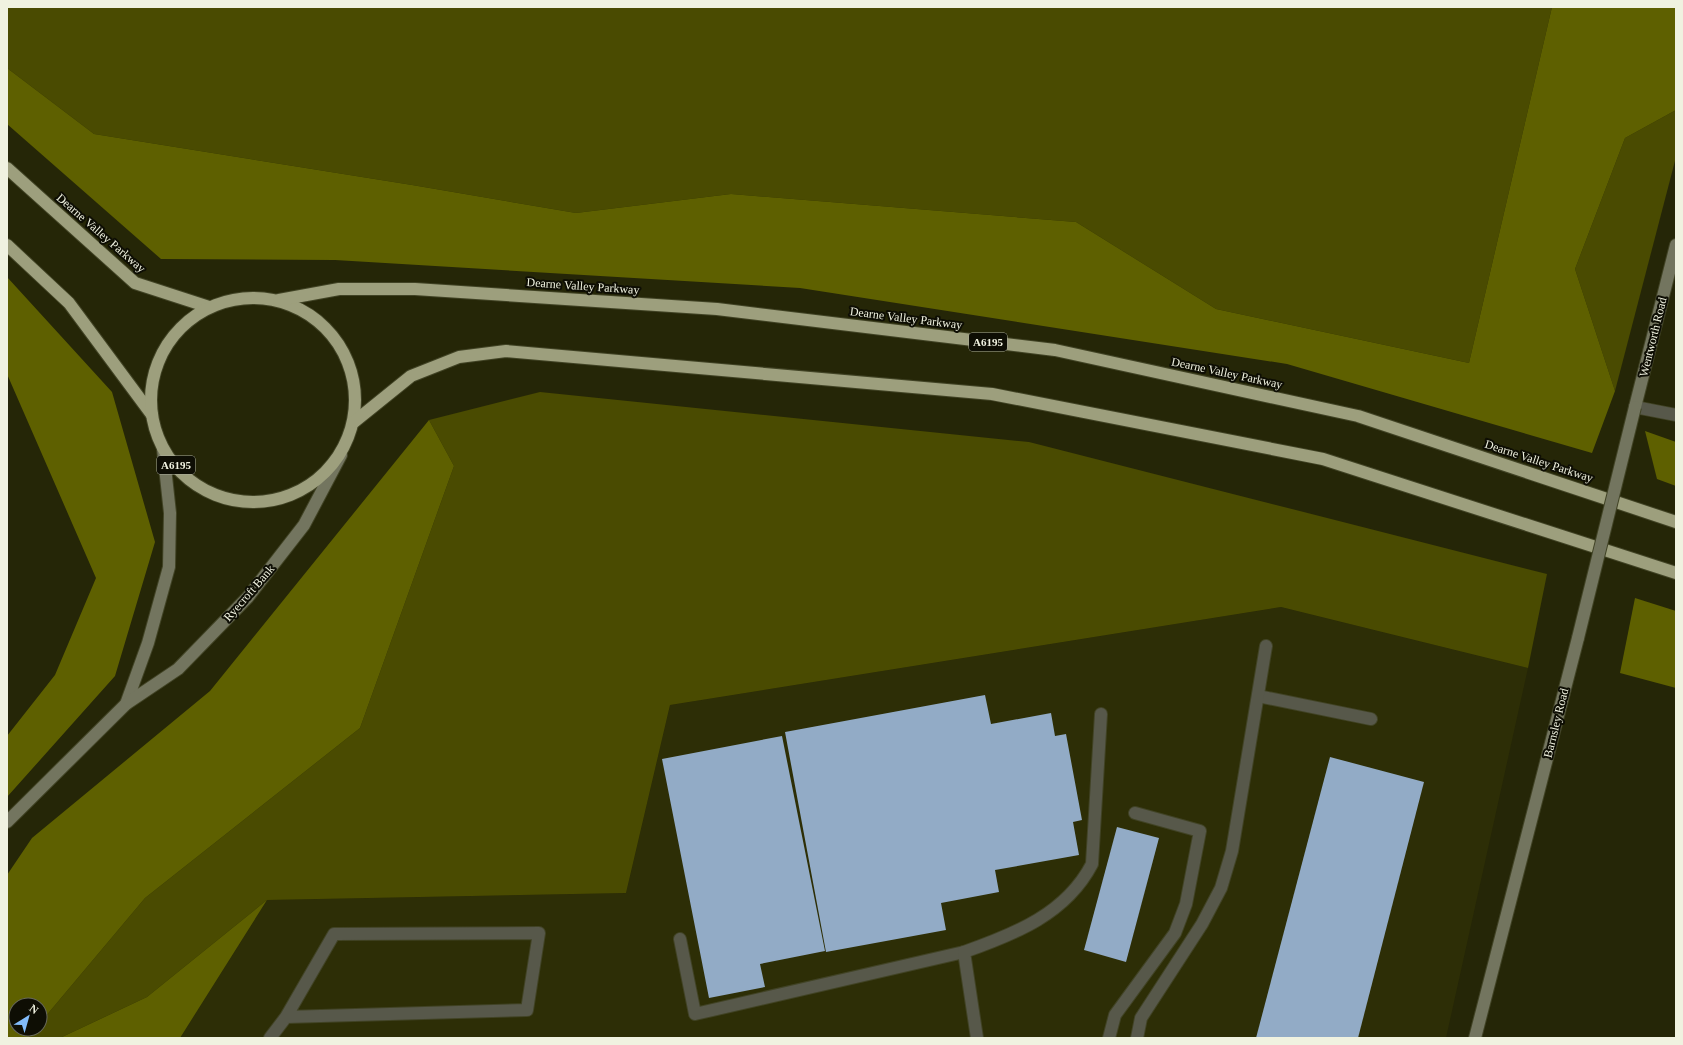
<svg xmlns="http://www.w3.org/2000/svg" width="1683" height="1045" viewBox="0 0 1683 1045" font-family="'Times New Roman',serif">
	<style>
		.built { fill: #2d2e06 }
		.green { fill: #4a4b01 }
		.forest { fill: #5e6000 }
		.building { fill: #92abc6 }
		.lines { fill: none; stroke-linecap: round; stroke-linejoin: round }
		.lane-casing { stroke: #414325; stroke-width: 14 }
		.street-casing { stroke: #414325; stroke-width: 14 }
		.secondary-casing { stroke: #414325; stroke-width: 14 }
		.highway-casing { stroke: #414325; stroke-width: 14 }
		.lane { stroke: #57584a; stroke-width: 12 }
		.street { stroke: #57584a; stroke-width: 12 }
		.secondary { stroke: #73755f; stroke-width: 12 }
		.highway { stroke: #9d9f7d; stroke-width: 12 }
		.secondary-bridge-casing { stroke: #414325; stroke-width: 14; stroke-linecap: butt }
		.secondary-bridge { stroke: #73755f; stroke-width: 12 }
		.labels { text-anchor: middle; stroke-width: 4; stroke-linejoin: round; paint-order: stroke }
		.shield { fill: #0e0e04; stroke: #acae9e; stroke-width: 1 }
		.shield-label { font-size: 11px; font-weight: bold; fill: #f0f2e0 }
		.street-label { font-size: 12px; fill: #f0f2e0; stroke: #0e0e04 }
	</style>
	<rect width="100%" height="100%" fill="#252607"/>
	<path class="built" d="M1281,607L1528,668L1446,1038H180L267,900L626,893L670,705Z"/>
	<g class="green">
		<path d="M7,7H1552L1469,363L1216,309L1076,222L731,194L576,213L412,185L94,134L7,68Z"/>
		<path d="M1676,110V157L1615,391L1575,269L1625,138Z"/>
		<path d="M540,392L1029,442L1547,574L1528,668L1281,607L670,705L626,893L267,900L147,997L60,1038H28L35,1029H40V1023L145,898L360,728L454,466L429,420Z"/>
	</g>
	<g class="forest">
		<path d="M1552,7H1676V110L1625,138L1575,269L1615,391L1592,453L1287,364L800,288L335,260L161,259L7,124V68L94,134L412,185L576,213L731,194L1076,222L1216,309L1469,363Z"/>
		<path d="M7,277L112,392L155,542L115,676L7,797V736L55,675L96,578L7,374Z"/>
		<path d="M429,420L454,466L360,728L145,898L40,1023V1005H16V1029H35L28,1038H7V875L32,838L210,691Z"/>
		<path d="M1645,431L1676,442V486L1657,479Z"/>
		<path d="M1635,598L1676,611V688L1620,673Z"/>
		<path d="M267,900L180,1038H60L147,997Z"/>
	</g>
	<g class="building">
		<path d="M985,695L991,724L1051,713L1055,736L1066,734L1082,820L1073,822L1079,855L995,870L999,892L941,903L946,930L826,952L785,732Z"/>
		<path d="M782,736L825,951L760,964L765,987L709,998L662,759Z"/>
		<path d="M1330,757L1424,782L1358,1038H1256Z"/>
		<path d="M1117,827L1159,838L1126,962L1084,950Z"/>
	</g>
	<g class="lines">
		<defs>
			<g id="lane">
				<path d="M1258,696L1371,719"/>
				<path d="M680,939L695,1014L964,952"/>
				<path d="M270,1038L286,1017L334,934L539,933L527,1010L286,1017"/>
				<path d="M977,1038L964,952C1015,934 1066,914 1092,864L1101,714"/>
				<path d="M1109,1038L1115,1015L1175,933L1186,904L1200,831L1135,813"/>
				<path d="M1137,1038L1141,1018L1202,924L1221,888L1232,851L1266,646"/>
			</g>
			<path id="street" d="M1635,407L1676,415"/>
			<g id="secondary">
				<path d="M1635,407L1676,245"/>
				<path d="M126,704L148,643L169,567L170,513L163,449"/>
				<path d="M7,822L126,704L178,669L248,597L304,525L341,455"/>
				<path d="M1475,1038L1578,638"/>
			</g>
			<g id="highway">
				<path d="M7,168L135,283L209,307"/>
				<path d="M7,245L69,303L152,415"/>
				<circle cx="253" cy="400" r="102"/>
				<path d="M279,300L339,289H415L717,309L1055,350L1358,416L1676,522"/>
				<path d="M354,422L411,376L459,357L506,351L992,394L1323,459L1676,573"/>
			</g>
		</defs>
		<use href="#lane" class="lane-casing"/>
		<use href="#street" class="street-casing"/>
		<use href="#secondary" class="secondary-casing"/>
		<use href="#highway" class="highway-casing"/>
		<use href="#lane" class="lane"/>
		<use href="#street" class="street"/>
		<use href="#secondary" class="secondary"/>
		<use href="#highway" class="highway"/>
		<defs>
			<path id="secondary-bridge" d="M1578,638L1635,407"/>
		</defs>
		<use href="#secondary-bridge" class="secondary-bridge-casing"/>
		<use href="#secondary-bridge" class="secondary-bridge"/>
	</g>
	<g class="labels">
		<g class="shield">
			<rect x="969" y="333" width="38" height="18" rx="3"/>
			<rect x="157" y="456" width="38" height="18" rx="3"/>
		</g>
		<g class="shield-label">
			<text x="988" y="346">A6195</text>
			<text x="176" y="469">A6195</text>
		</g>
		<g class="street-label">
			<text transform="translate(101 233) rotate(41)" y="4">Dearne Valley Parkway</text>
			<text transform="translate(583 286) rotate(4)" y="4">Dearne Valley Parkway</text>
			<text transform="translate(906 318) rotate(7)" y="4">Dearne Valley Parkway</text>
			<text transform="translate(1653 337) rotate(-76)" y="4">Wentworth Road</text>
			<text transform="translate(1227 373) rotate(12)" y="4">Dearne Valley Parkway</text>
			<text transform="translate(1539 461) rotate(18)" y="4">Dearne Valley Parkway</text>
			<text transform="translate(249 593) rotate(-49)" y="4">Ryecroft Bank</text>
			<text transform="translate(1556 723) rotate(-76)" y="4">Barnsley Road</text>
		</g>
	</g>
	<rect width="1683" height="1045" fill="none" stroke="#f0f2e0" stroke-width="16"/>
	<g transform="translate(28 1017) rotate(37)"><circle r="19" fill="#0e0e04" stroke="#68695c"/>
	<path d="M0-3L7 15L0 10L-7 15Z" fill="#82bcfa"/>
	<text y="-6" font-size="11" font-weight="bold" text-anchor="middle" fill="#f0f2e0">N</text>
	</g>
</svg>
